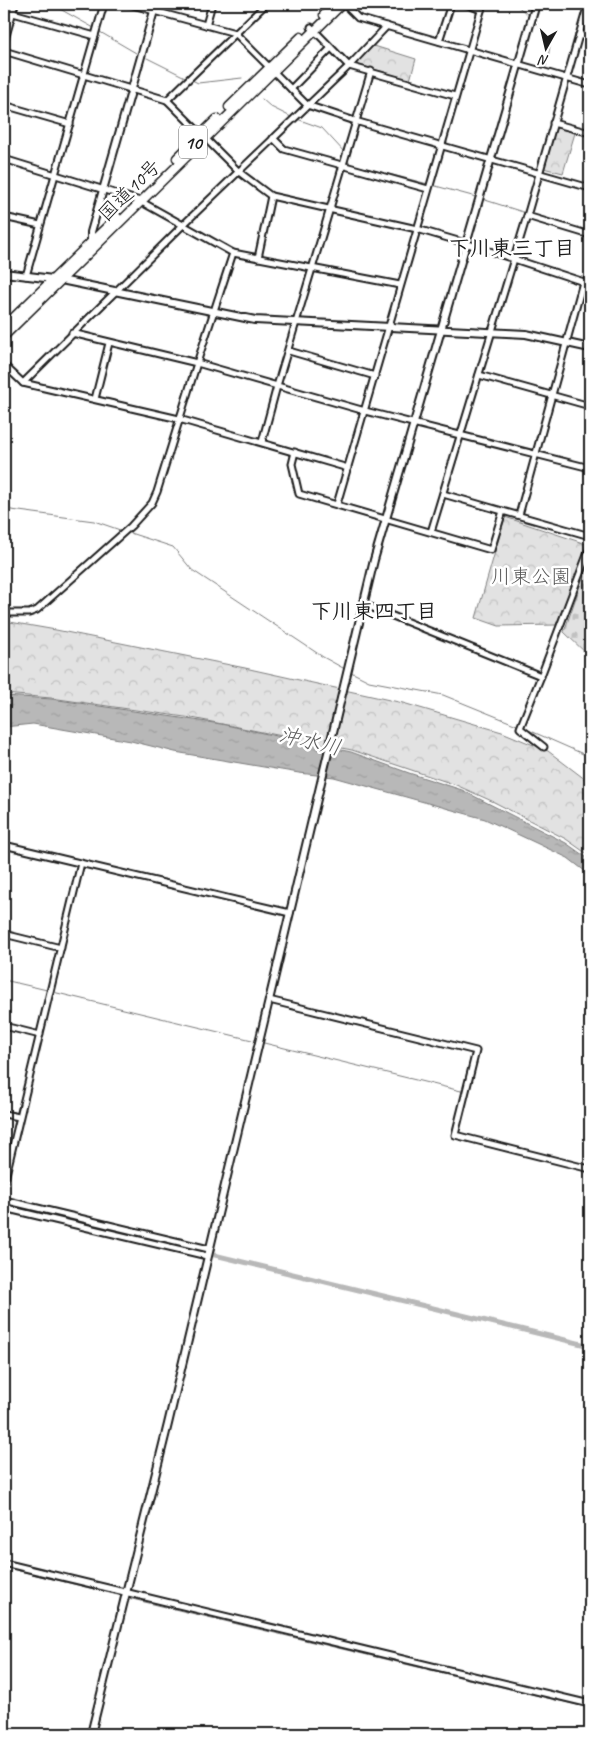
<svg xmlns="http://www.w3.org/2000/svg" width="594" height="1738" viewBox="0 0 594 1738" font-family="Caveat,'Klee One',sans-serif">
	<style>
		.cemetery { fill: url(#cemetery-stones); stroke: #7f7f7f }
		.park { fill: url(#park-crowns); stroke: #7f7f7f }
		.water { fill: url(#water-ripples); stroke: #7a7a7a }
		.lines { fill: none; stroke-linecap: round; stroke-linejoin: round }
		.stream { stroke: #7a7a7a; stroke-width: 1 }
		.canal { stroke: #b8b8b8; stroke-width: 5 }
		.minor-casing { stroke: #1c1c1c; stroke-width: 9 }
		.tertiary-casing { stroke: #1c1c1c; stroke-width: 10 }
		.trunk-casing { stroke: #1c1c1c; stroke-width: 11 }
		.minor { stroke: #fff; stroke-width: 5 }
		.tertiary { stroke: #fff; stroke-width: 6 }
		.trunk { stroke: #fff; stroke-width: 8 }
		.labels { text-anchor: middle; stroke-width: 5; stroke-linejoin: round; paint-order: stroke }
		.shield { fill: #fff; stroke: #606060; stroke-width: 1 }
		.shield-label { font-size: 19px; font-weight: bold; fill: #1c1c1c }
		.street-label { font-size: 20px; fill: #1c1c1c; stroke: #fff }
		.park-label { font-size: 20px; fill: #575757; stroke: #fff }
		.neighbourhood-label { font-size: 21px; font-weight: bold; fill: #1c1c1c; stroke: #fff }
		.water-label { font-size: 21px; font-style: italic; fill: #5a5a5a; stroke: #fff }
	</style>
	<defs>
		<pattern id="cemetery-stones" width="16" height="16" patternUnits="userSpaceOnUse" patternTransform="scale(1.25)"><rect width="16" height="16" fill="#e2e2e2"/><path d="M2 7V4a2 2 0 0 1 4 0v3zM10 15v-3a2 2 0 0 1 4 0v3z" fill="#c1c1c1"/></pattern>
		<pattern id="park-crowns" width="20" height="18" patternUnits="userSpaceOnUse" patternTransform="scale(1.25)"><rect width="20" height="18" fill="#e2e2e2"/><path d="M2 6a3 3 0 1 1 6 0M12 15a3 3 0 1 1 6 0" fill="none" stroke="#c1c1c1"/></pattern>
		<pattern id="water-ripples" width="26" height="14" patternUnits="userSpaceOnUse" patternTransform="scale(1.25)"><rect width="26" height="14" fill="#b8b8b8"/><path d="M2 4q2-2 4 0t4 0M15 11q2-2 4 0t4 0" fill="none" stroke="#9e9e9e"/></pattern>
	</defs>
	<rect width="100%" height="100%" fill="#fff"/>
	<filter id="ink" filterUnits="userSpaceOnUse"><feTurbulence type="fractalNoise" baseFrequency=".02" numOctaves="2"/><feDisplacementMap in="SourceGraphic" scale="10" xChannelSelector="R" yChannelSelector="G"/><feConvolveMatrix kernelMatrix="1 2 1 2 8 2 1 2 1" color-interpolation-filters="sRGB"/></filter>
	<g filter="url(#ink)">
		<path class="cemetery" d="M590,557V657L564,632Z"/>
		<g class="park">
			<path d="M371,45L416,59L410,80L356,64L354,61Z"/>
			<path d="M554,127L575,133L563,173L543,168Z"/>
			<path d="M505,517L589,545L556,625L499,626L476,618Z"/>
			<path d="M4,621L56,630L245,668L403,703L502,732L548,751L590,783V856L566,839L494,802L456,785L352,750L192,718L51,698L4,694Z"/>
		</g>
		<path class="water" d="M4,696L52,699L221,724L351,752L409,773L462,790L566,843L590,860V875L568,858L485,819L334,777L299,773L175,752L131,741L33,724L4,727Z"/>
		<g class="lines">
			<g class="stream">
				<path d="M51,4L94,28"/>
				<path d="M515,4L527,14"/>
				<path d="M536,23C554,41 551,42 546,66"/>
				<path d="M100,32L136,53"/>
				<path d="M147,58L185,77"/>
				<path d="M192,80L198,83L242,78"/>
				<path d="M262,99L271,107L293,118"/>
				<path d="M297,119L322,128L345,153"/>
				<path d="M348,159L350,164L428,184"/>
				<path d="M432,185L476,197"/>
				<path d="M482,199L526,213"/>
				<path d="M4,509L94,521L123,531"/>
				<path d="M127,532L173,547L192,570L323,657L343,668"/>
				<path d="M351,672L369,681L443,695L517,725"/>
				<path d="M524,728L590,757"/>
				<path d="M4,980L47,990"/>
				<path d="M53,992L252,1040"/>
				<path d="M264,1043L461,1091"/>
				<path d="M4,1567L122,1596"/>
				<path d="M128,1598L590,1708"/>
			</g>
			<path class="canal" d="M4,1204L590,1346"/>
			<defs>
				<g id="minor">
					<path d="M129,4L235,33L307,105L355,121L590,188"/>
					<path d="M344,4L358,18L590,85"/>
					<path d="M466,4L481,10"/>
					<path d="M13,13L95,36"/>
					<path d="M206,25L212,4"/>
					<path d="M311,27L349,66L455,96"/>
					<path d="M579,35L590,38"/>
					<path d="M439,41L451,4"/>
					<path d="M4,43L15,4"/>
					<path d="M4,51L167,100L239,172L271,196L417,229L465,243L590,284"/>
					<path d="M291,89L331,48"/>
					<path d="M167,100L266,4"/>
					<path d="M4,105L70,124"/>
					<path d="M553,123L590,133"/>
					<path d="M273,138L284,149L428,189"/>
					<path d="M4,159L140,201L233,253L400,285"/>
					<path d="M527,216L590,235"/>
					<path d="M4,217L40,225"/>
					<path d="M258,258L271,196"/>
					<path d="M26,276L104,4"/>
					<path d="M72,333L197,363L365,411L590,468"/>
					<path d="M289,351L375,376"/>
					<path d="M4,365L23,383L179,419L348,468"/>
					<path d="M479,375L590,406"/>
					<path d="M23,383L183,225L349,66L387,26"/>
					<path d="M95,399L109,343"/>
					<path d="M262,442L277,386L371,71"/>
					<path d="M295,452L292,464L299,494L491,550L503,511"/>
					<path d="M443,494L590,536"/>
					<path d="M337,504L483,4"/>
					<path d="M519,515L583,282"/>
					<path d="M431,532L527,216L588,4"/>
					<path d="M363,604L541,676"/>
					<path d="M4,613H29L37,610L131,526L152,503L157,492L197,363L233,253"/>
					<path d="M544,747L520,728L541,676L590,547"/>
					<path d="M4,845L290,913"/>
					<path d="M4,934L61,948"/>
					<path d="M269,1000L476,1051L455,1135L590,1169"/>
					<path d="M4,1026L40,1035"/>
					<path d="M4,1114L19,1117"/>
					<path d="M4,1183L81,863"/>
					<path d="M4,1200L209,1249"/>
					<path d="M4,1208L207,1256"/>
					<path d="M4,1563L590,1704"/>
				</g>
				<g id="tertiary">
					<path d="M93,245L91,242V232L156,4"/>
					<path d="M4,273L61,280L255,320L526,334L590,348"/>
					<path d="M91,1734L168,1424L374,560L536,4"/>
				</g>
				<g id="trunk">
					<path d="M324,15L335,4"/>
					<path d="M229,107L301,37"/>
					<path d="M177,158L217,119"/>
					<path d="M4,327L117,217"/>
					<path d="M4,336L342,4"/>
				</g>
			</defs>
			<use href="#minor" class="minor-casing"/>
			<use href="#tertiary" class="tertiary-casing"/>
			<use href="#trunk" class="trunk-casing"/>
			<use href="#minor" class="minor"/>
			<use href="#tertiary" class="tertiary"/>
			<use href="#trunk" class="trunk"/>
		</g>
	</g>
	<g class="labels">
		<rect class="shield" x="179" y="125.5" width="28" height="33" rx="4"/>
		<g class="shield-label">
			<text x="193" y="149">10</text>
		</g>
		<g class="street-label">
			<text transform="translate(129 190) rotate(-45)" y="7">国道10号</text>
		</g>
		<g class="park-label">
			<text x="531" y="583">川東公園</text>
		</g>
		<g class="neighbourhood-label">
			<text x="512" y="255">下川東三丁目</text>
			<text x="374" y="618">下川東四丁目</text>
		</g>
		<g class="water-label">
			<text transform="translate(310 741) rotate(13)" y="7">沖水川</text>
		</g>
	</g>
	<rect width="594" height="1738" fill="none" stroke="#fff" stroke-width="20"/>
	<rect x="10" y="10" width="574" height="1718" fill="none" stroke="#1c1c1c" stroke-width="2" filter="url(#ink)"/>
	<g transform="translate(546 48) rotate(188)" stroke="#ffffff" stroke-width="4" paint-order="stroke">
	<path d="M0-4L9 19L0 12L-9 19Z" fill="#1c1c1c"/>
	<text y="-8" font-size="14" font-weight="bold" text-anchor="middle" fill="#1c1c1c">N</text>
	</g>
</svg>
